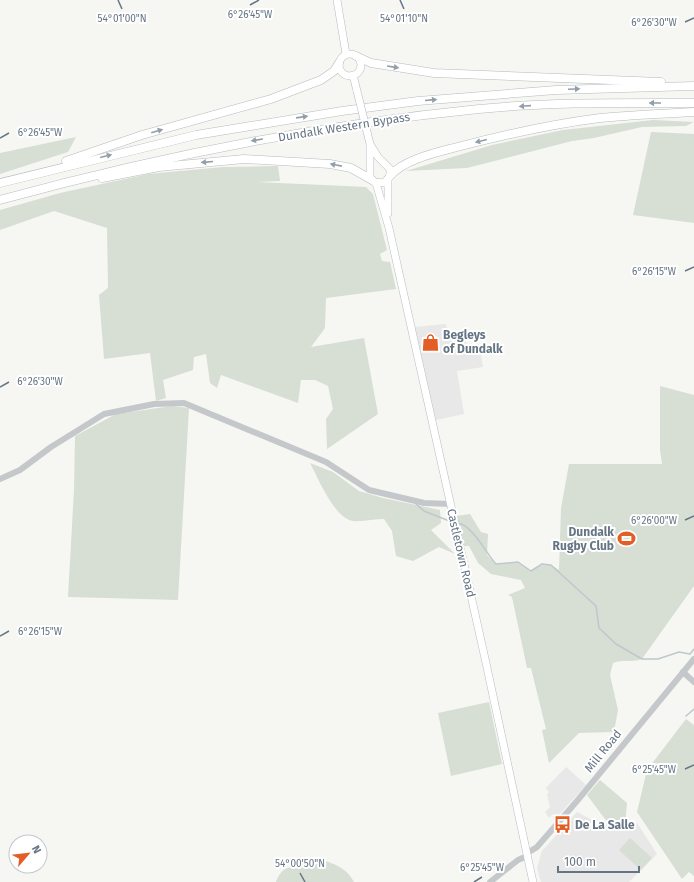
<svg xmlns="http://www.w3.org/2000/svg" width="694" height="882" viewBox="0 0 694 882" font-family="'Fira Sans',sans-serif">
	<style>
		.built { fill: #e7e8e7 }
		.green { fill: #d7ded4 }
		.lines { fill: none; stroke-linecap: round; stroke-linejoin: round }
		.stream { stroke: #bec8cd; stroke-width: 1.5 }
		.major-casing { stroke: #b7bbbf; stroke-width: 8 }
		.highway-casing { stroke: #b7babd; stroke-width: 9 }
		.minor { stroke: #c4c8cb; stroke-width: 6 }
		.major { stroke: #fff; stroke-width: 7 }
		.highway { stroke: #fff; stroke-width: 8 }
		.major-bridge-casing { stroke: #b7bbbf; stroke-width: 8; stroke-linecap: butt }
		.major-bridge { stroke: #fff; stroke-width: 7 }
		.oneway { fill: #939ea9 }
		.ticks { fill: none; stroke: #657584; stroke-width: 1.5 }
		.labels { text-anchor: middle; stroke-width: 4; stroke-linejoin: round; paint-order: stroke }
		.street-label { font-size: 12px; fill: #657584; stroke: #fff }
		.poi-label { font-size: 12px; font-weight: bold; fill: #657584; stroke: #fff; text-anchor: start }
		.ticks-label { font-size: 10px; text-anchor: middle; fill: #657584; stroke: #fff; stroke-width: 4; stroke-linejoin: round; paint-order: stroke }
	</style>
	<rect width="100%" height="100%" fill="#f6f7f3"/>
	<g class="built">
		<path d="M446,324L448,333L461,330L467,345L479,344L483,367L457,371L464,414L436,420L415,327Z"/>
		<path d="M566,767L586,785L557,817L553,814L549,818L545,812L550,807L547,794L549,792L546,788Z"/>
		<path d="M577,812L594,821L625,827L637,823L657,854L629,882H541L537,868L542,851Z"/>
	</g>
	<g class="green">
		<path d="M653,120L694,122L686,126L642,127L594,138L572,141L467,168L406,171L492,145L563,130Z"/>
		<path d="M651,132L694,134V223L633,215Z"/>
		<path d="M76,137L68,152L0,174V153Z"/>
		<path d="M278,166L280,181L257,182L366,187L373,194L387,250L380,254L382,261L390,262L396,289L326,298L325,328L311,347L364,338L378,414L327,449L326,419L333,409L328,386L315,380H301L298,403L221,375L217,388L210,383L206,354L194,357L193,370L163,380L166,398L156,401L150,353L104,359L99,295L108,288L107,228L54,211L0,230V210L60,193L148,174L223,167Z"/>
		<path d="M660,386L694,395V586L642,659C631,663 624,659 613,663L610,675L618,710L614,732L579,733L549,763L542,730L546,729L531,668H527L512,597L508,595L525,588L521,580L491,574L478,563L469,546H463L456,516L470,514L481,532L488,534L487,555L496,564L518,562L531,571C542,564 548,562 559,570L561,508L569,464H662L660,450Z"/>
		<path d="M172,406L189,408L178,600L68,597L74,490L75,436L116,414Z"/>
		<path d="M310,463L333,472L359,491L383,498L440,510L441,523L431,530L455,554L439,547L413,561L396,556L392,531L384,519C374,519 363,522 353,521C334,518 318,478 310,463Z"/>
		<path d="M489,702L502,764L451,776L438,713Z"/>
		<path d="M686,719L694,725V876L689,872L682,879L637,812L647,770Z"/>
		<path d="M600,780L627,803L625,826L608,823L587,795Z"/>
		<path d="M630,838L652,858L641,870L619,850Z"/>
		<path d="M314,858C330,862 346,866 354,882H276C282,867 287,868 301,865L304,860Z"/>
	</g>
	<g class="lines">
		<g class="stream">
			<path d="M415,503L424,511L452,522"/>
			<path d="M458,523C472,525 486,553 496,564L518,562L531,571L542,564L551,565L596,606L599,628L616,644L642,659H658L679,652L690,654L694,649"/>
			<path d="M686,716L694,709"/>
		</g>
		<defs>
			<g id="major">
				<path d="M337,0L346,54"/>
				<circle cx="350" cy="65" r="11"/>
				<path d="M353,75L357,91"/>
				<path d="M370,144L378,157L390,169V176L384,183L374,182L370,177Z"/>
				<path d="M376,183L389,228L486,663L533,882"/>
				<path d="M388,213V179"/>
			</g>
			<g id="highway">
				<path d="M356,56L371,63L434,73L661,82"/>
				<path d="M66,161L142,135L271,99L321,80L334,71L339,63"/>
				<path d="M390,176C404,159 439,152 461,146C507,134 553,124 600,118C631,115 663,114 694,112"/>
				<path d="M102,178L159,167L244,159L330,164L351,168L372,180"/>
				<path d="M0,183L196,135L342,111L418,101L556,90L694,86"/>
				<path d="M0,200C157,157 317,125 479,109C550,102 622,103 694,103"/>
			</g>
		</defs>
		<use href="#major" class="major-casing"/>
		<use href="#highway" class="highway-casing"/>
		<g class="minor">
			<path d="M0,479L20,470L51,447L104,414L154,404L184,403L326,462L369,490L424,503L450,504"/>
			<path d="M683,672L694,682"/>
			<path d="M526,854L537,847L577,801L694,659"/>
			<path d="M490,882L518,860L527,856"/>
		</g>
		<use href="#major" class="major"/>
		<use href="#highway" class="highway"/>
		<defs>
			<path id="major-bridge" d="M357,91L370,144"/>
		</defs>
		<use href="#major-bridge" class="major-bridge-casing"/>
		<use href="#major-bridge" class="major-bridge"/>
	</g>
	<defs><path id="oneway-solid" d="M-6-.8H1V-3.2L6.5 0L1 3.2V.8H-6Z"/></defs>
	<g class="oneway">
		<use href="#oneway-solid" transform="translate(393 67) rotate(9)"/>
		<use href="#oneway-solid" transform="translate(574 89) rotate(-2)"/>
		<use href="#oneway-solid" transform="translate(431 100) rotate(-5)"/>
		<use href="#oneway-solid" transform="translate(655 103) rotate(180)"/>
		<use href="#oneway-solid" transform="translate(525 106) rotate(176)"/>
		<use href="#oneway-solid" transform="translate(302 117) rotate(-8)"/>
		<use href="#oneway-solid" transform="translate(157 131) rotate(-16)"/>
		<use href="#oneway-solid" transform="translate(257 140) rotate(171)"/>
		<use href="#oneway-solid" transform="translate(481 141) rotate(166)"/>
		<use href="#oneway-solid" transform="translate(106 156) rotate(-14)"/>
		<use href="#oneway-solid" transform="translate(207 162) rotate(175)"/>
		<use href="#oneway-solid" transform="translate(336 165) rotate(-169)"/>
	</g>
	<path class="ticks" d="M118,0L122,9M400,0L404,9M250,5L259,0M685,22L694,18M0,138L9,133M685,271L694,267M0,387L9,382M685,520L694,516M0,636L9,631M685,769L694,765M300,873L305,882M474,882L482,877"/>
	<defs>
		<symbol id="shop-bare" viewBox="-9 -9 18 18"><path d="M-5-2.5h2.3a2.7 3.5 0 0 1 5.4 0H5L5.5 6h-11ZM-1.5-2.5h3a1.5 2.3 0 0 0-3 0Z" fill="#e35d27" stroke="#fff" stroke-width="2.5" paint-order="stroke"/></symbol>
		<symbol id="stadium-bare" viewBox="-9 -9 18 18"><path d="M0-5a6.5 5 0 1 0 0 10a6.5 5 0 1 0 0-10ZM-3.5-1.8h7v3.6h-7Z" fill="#e35d27" stroke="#fff" stroke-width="2.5" paint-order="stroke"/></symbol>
		<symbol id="bus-bare" viewBox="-9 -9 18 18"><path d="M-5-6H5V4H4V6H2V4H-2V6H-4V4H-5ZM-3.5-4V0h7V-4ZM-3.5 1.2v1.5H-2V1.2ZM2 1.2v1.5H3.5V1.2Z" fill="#e35d27" stroke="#fff" stroke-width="2.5" paint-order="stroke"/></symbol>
	</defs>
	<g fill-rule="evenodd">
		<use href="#shop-bare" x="418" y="330" width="25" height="25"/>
		<use href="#stadium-bare" x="614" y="526" width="25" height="25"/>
		<use href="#bus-bare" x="550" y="812" width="25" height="25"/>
	</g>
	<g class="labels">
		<g class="street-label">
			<text transform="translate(344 127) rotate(-9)" y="4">Dundalk Western Bypass</text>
			<text transform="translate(461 553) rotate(77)" y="4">Castletown Road</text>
			<text transform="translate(603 751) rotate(-51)" y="4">Mill Road</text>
		</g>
		<g class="poi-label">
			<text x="443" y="339">Begleys<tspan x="443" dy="14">of Dundalk</tspan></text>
			<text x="614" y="536" text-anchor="end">Dundalk<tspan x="614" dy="14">Rugby Club</tspan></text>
			<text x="575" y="829">De La Salle</text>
		</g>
	</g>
	<g class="ticks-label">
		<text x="250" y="18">6°26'45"W</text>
		<text x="122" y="22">54°01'00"N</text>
		<text x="404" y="22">54°01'10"N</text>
		<text x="654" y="26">6°26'30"W</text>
		<text x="40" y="136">6°26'45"W</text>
		<text x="654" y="275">6°26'15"W</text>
		<text x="40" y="385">6°26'30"W</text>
		<text x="654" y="524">6°26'00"W</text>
		<text x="40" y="635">6°26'15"W</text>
		<text x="654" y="773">6°25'45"W</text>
		<text x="300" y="867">54°00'50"N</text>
		<text x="482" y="871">6°25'45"W</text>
	</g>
	<g transform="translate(28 854) rotate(62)"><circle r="19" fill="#ffffff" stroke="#c1c8ce"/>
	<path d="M0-3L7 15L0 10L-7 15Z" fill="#e35d27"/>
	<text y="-6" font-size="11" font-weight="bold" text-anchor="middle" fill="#657584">N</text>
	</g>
	<path d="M558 866v6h81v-6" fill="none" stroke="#657584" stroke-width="2"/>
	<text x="564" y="866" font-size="12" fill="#657584" stroke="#ffffff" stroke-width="3" paint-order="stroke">100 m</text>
</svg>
